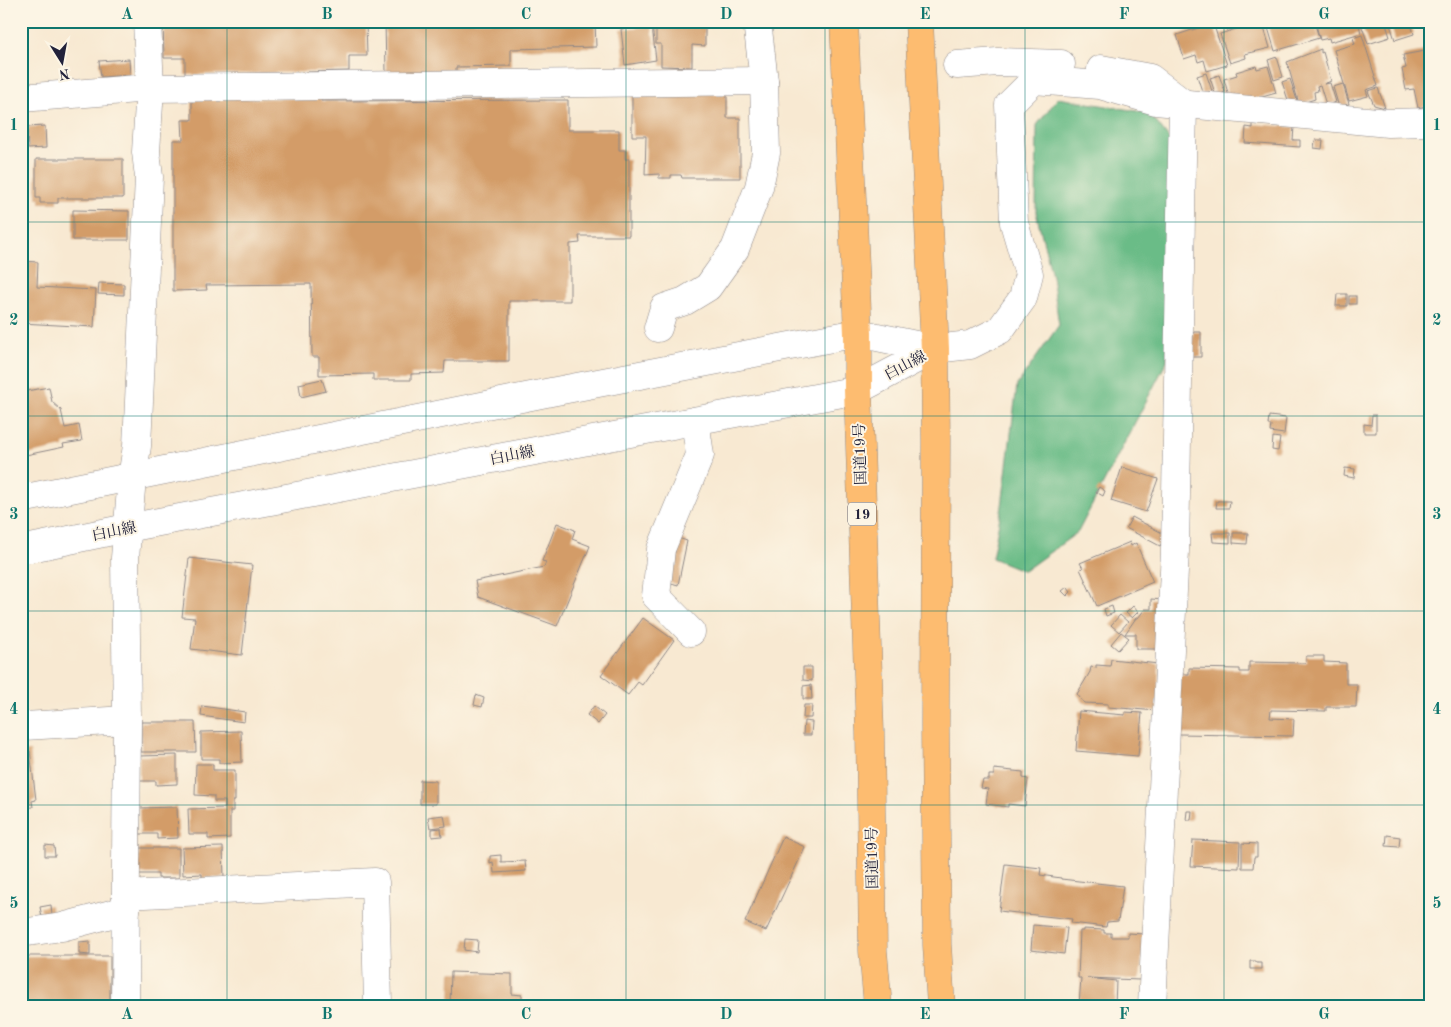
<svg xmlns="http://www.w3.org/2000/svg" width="1451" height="1027" viewBox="0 0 1451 1027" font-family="'Old Standard TT','Noto Serif JP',serif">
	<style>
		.forest { fill: #6bbc87; stroke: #466f61 }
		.building { fill: #d39c67 }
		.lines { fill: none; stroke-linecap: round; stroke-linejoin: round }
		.minor-casing { stroke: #8d8686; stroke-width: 29 }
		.highway-casing { stroke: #8d8686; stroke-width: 29 }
		.minor { stroke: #fff; stroke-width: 28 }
		.highway { stroke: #fdbc70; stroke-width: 28 }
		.grid { fill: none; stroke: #0f766e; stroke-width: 1; stroke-opacity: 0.55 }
		.labels { text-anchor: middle; stroke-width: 4; stroke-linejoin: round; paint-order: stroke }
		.shield { fill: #fcf5e5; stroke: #63616e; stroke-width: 1 }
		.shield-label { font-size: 14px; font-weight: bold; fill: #22223b }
		.street-label { font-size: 15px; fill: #22223b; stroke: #fcf5e5 }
		.neatline { fill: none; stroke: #0f766e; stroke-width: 2 }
		.grid-label { font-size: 16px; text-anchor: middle; font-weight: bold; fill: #0f766e }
	</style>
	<rect width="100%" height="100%" fill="#fcf5e5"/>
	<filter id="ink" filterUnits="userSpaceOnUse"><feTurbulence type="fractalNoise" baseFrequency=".02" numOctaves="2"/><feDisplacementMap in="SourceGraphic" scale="10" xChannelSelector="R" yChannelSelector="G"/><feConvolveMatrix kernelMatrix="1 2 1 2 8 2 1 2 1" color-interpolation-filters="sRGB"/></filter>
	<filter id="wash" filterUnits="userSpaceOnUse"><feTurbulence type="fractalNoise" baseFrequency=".0096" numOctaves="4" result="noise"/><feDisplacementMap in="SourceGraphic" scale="20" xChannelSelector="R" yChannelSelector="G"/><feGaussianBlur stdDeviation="1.12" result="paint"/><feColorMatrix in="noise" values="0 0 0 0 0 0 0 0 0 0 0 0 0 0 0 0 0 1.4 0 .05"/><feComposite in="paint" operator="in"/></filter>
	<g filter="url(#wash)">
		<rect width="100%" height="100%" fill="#f8e9d2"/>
		<path class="forest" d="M1058,98L1149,113L1171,141L1167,361L1078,532L1024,571L992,558L1002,506L1017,385L1059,325L1052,276L1036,212L1037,125Z"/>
		<g id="blocks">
			<g class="building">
				<path d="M163,21H366L367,56H349V71L185,75V58H164Z"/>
				<path d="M385,21H595L596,47L511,49V66L456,67V71L386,72Z"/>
				<path d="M656,21H702V24H693V25L705,26V46L692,45V67L661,66V44H656Z"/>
				<path d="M1248,21H1262L1270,48L1245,54L1246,58L1230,63L1220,34L1249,25Z"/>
				<path d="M1266,21H1314L1319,38L1275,51Z"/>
				<path d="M1315,21H1358L1361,33L1330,42L1329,38L1320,40Z"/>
				<path d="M1360,21H1385L1390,37L1368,44Z"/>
				<path d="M1389,21H1410L1414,34L1395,40Z"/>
				<path d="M1213,23L1227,65L1207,71L1204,60L1198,62L1196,55L1184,59L1177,35Z"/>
				<path d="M652,26L656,60L625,65L621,29Z"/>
				<path d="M1362,35L1378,86L1366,90L1368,96L1349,101L1334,50L1355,44L1353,38Z"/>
				<path d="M1321,49V53L1323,52L1331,81L1324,84L1330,83L1336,102L1326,105L1320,85L1317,86L1318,91L1314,92L1315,99L1299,104L1287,62Z"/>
				<path d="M1430,50V105L1418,108L1414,89L1406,90L1402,69L1406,68L1403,55Z"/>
				<path d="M1277,57L1283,77L1274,80L1268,60Z"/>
				<path d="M129,59L130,75L101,77L99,61Z"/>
				<path d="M1256,66L1257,69L1268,66L1276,93L1252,100L1236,98L1235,94L1229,97L1224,79L1237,75L1236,72Z"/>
				<path d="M1206,73L1212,91L1203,94L1197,76Z"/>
				<path d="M1219,75L1225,92L1216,96L1210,78Z"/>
				<path d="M1290,79L1297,100L1289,103L1282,82Z"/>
				<path d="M1343,84L1349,104L1339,107L1333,87Z"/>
				<path d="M1378,88L1385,108L1374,105L1368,91Z"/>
				<path d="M632,93H727V118H740V178H682L681,175H671V178H659V174L645,175L646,136H632Z"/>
				<path d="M322,98L321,101L568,100V130H619V150H625V159H629V236H579L580,243L570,244V301H509V361H445L444,373L411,374V380H373V374L319,375V357H312L311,284L206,285L207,290L173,291V140H183L182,120H192V99Z"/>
				<path d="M1253,124L1294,127L1293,140H1300V147L1245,143L1246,127L1253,128Z"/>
				<path d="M45,126L46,148L28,149L27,127Z"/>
				<path d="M21,127H23L25,167L21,168Z"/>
				<path d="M1315,140H1323L1322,149L1314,148Z"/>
				<path d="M36,159H123V198H58V203H40V198H36Z"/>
				<path d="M73,210L129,211V240H73Z"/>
				<path d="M21,261L38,262L37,287L96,290L94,327L21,323Z"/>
				<path d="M99,283L124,284V295L98,294Z"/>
				<path d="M1337,294H1347V306H1336Z"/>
				<rect x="1349" y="296" width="7" height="8"/>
				<path d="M1193,332H1201V357H1192Z"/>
				<path d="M322,379L326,391L301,397L299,384Z"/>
				<path d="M49,387L52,402L61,410L65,428L79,425L82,441L63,444L64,447L21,456V392Z"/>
				<path d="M1372,415H1376V433H1364V424L1371,425Z"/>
				<path d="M1269,416L1286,418L1284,434L1270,432L1271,425H1268Z"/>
				<path d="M1273,437L1280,438L1278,451L1272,450Z"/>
				<path d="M1122,467L1158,479L1146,512L1111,501Z"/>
				<path d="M1345,468L1355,469L1354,478L1344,476Z"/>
				<path d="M1099,487L1105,491L1103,496L1096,492Z"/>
				<path d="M1217,501H1230L1229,508H1216Z"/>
				<path d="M1132,517L1166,535L1160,546L1126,528Z"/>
				<path d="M557,523L575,530L572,539L590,546L557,626L478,597L475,581L544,567L546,562L542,561Z"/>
				<path d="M1212,533H1230V543L1213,542Z"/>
				<path d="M1233,533H1248L1247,544L1233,543Z"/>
				<path d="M678,538L687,541L678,585L668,582Z"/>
				<path d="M1130,542L1131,546L1136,543L1153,582L1097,606L1080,569L1083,568L1080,563Z"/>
				<path d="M189,558L252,565L242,655L191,649L195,618L182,617Z"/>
				<path d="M1067,587L1071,592L1067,596L1062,591Z"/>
				<path d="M1151,599L1163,600L1160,649H1136V634H1125L1136,618H1138L1145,609H1151Z"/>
				<path d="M1112,606L1114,613L1106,616L1104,609Z"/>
				<path d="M1133,606L1138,612L1132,618L1126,613Z"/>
				<path d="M1120,615L1128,622L1119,632L1111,625Z"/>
				<path d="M643,618L674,640L642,685L638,682L628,695L601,675Z"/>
				<path d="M1121,632L1129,638L1118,650L1111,644Z"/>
				<path d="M1306,656H1324V662L1346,663V684H1357L1356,707H1326V711L1271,710L1270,718L1294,719L1293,736L1179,734V674H1189V668L1240,669V672H1249V662L1304,663L1306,662Z"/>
				<path d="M1111,659L1159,664L1157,711L1108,707V704L1084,703L1077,694L1090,672L1091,667L1096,668V665L1110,666Z"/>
				<path d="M803,667H812V681L803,680Z"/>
				<path d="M811,685L812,699H803V686Z"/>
				<path d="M476,695L484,698L482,707L474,705Z"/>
				<path d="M804,705H812L811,718H803Z"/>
				<path d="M202,706L245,712L244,722L201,716Z"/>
				<path d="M594,706L605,715L598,724L587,715Z"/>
				<path d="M1079,711L1125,715V712L1142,713L1138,756L1076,751Z"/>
				<path d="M804,721L812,722L811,735H803Z"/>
				<path d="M141,722H195L196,752H141Z"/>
				<path d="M241,731L242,762L219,763V759H201V732Z"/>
				<path d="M30,751L36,800L32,801L33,807L21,808V752Z"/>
				<path d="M177,755V784L156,785V781H139V756Z"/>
				<path d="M196,764H213V770H235V801H233V811H230V838L208,839V834H189L188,809L225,808V801H214V796L195,795Z"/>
				<path d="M994,769L1023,772V778L1028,779L1025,806L1008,804V807L986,804L988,789L981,788L983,780H989V775H994Z"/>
				<path d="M420,780L436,781V804H420Z"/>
				<path d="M177,807L178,838L157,839V834H140L139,808Z"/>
				<path d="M1187,811H1192L1191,820H1186Z"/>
				<path d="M444,815L446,826L430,828L428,817Z"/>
				<path d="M441,828L442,836L432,837V829Z"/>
				<path d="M1387,835L1400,837L1399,847L1386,846Z"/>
				<path d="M783,837L805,847L766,931L745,922Z"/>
				<path d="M1193,840L1240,842L1239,868L1191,866Z"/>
				<path d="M1242,843L1257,844V857H1254L1253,868H1242Z"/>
				<path d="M45,845L54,846L55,856H45Z"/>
				<path d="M223,847L224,878H202V874L183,875L182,848Z"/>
				<path d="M139,848H179V878H158V874H139Z"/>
				<path d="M501,855V862L525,861L526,871L494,873L493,862L490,863V856Z"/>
				<path d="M1005,864L1041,868L1040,875L1061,878V879L1123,886L1118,921L1107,922L1106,927L1071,923L1072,919L999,911Z"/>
				<path d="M51,905L52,916L42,917L40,907Z"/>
				<path d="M1033,925L1067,928L1064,954L1031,950Z"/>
				<path d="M1083,929L1104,930V933H1111V937H1128V933L1144,934L1140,980L1087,978L1116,981L1115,1006L1079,1005L1081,978H1078L1080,931H1083Z"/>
				<path d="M465,939L478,940L477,952L464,950Z"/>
				<path d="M90,941V955L79,954V942Z"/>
				<rect x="21" y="956" width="89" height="50"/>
				<path d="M1250,961H1256L1257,963H1261V969H1250Z"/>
				<path d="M451,972L512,974V994L522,995V1006H450Z"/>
				<rect x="1290" y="1002" width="8" height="4"/>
			</g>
		</g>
	</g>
	<g filter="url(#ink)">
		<use href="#blocks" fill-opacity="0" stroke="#8d8686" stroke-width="1"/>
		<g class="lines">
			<defs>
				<g id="minor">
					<path d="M957,65L998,62L1061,64"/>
					<path d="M1101,69L1150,78L1183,103"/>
					<path d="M21,98L150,88L764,81"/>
					<path d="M658,328L664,308L685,301L708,287L735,249L759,187L766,153L764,81L757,21"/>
					<path d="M21,499L551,392L858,333L935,349L970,345L1000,330L1023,298L1029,274L1014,223L1009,105L1034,80L1100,85L1156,101L1388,123L1430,122"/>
					<path d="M21,550L127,528L858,390L935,349"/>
					<path d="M691,632L656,596L661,549L700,455L695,421"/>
					<path d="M24,726L127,720"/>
					<path d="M126,895L375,882L378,1004"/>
					<path d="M21,933L62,927L126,910"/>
					<path d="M125,1006L127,720L125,558L132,478L137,446L149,177L146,152L150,88L147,21"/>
					<path d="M1152,1006L1175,551L1183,103"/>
				</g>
				<g id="highway">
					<path d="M844,21L858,333V390L870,732L873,951L878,1006"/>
					<path d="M919,21L935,349L936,441L935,726L937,945L941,1006"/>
				</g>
			</defs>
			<use href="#minor" class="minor-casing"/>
			<use href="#highway" class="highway-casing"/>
			<use href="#minor" class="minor"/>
			<use href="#highway" class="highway"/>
		</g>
	</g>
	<path class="grid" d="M227,21V1006M426,21V1006M626,21V1006M825,21V1006M1025,21V1006M1224,21V1006M21,222H1430M21,416H1430M21,611H1430M21,805H1430"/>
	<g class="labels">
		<rect class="shield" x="848" y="502.5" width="28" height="23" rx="4"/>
		<g class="shield-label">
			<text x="862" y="519">19</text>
		</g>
		<g class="street-label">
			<text transform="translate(905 365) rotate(-28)" y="5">白山線</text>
			<text transform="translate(860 454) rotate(-92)" y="5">国道19号</text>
			<text transform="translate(512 455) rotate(-11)" y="5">白山線</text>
			<text transform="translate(114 531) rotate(-11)" y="5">白山線</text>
			<text transform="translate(872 858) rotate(-91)" y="5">国道19号</text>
		</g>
	</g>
	<rect width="1451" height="1027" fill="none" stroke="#fcf5e5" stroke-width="55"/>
	<g transform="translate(62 62) rotate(169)" stroke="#fcf5e5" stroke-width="4" paint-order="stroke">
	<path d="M0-4L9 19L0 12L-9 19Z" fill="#22223b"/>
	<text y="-8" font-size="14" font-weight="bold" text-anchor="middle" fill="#22223b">N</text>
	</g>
	<rect x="28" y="28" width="1396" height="972" class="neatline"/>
	<g class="grid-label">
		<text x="127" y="19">A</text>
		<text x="327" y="19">B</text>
		<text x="526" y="19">C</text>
		<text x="726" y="19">D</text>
		<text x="925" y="19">E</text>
		<text x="1124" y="19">F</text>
		<text x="1324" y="19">G</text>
		<text x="14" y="130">1</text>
		<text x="1437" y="130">1</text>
		<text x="14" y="325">2</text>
		<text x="1437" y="325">2</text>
		<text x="14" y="519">3</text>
		<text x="1437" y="519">3</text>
		<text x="14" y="714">4</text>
		<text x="1437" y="714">4</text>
		<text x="14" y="908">5</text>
		<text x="1437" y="908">5</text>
		<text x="127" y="1019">A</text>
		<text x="327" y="1019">B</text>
		<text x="526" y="1019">C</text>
		<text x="726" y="1019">D</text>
		<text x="925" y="1019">E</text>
		<text x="1124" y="1019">F</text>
		<text x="1324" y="1019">G</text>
	</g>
</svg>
